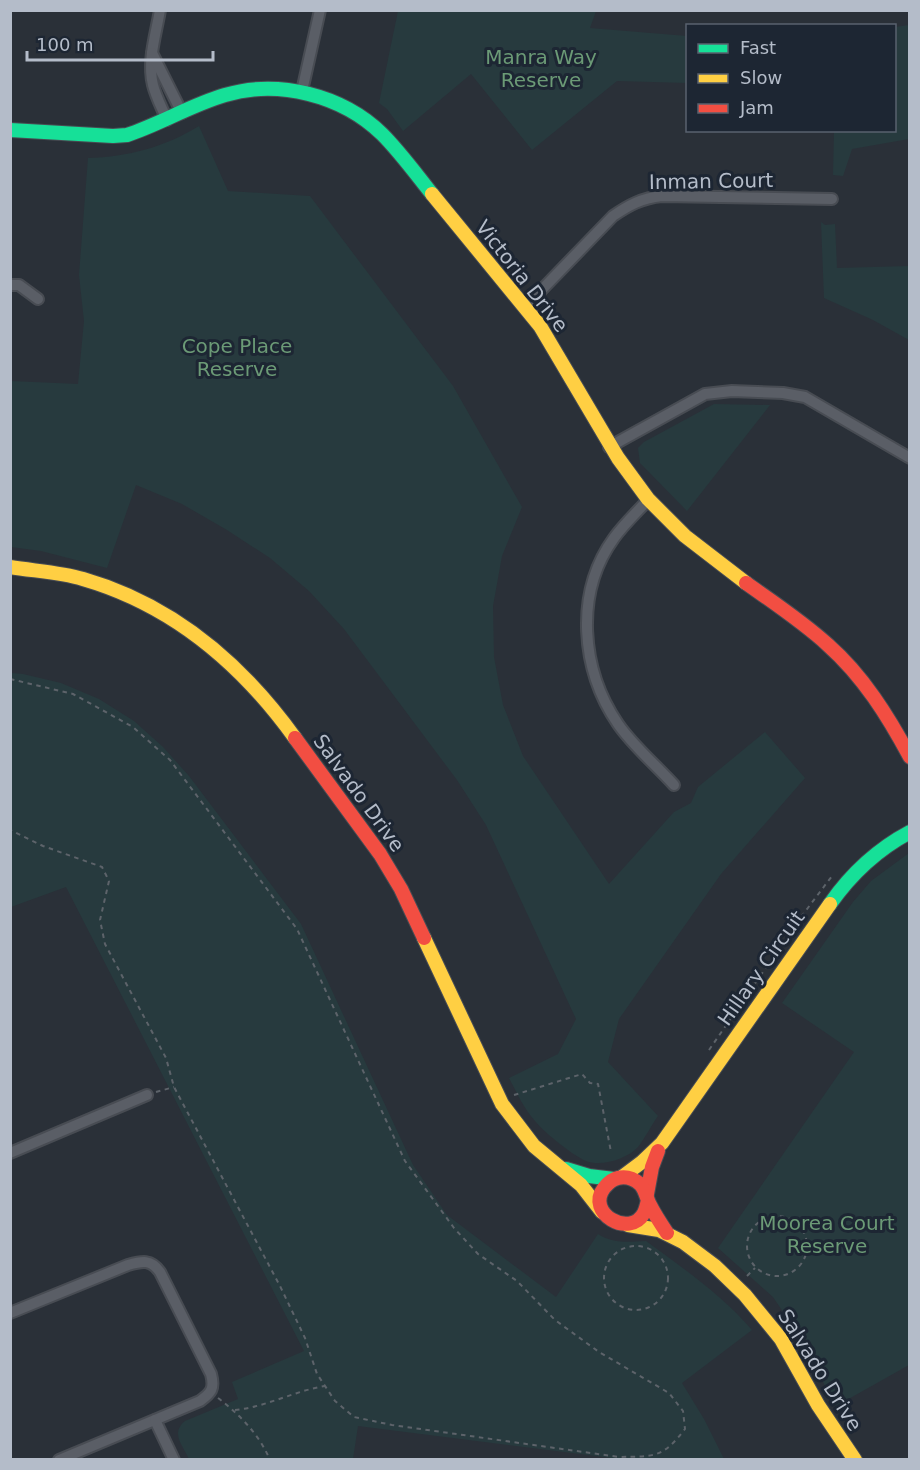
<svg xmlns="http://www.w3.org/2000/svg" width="920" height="1470" viewBox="0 0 920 1470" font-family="'DejaVu Sans',sans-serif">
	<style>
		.green { fill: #273a3e }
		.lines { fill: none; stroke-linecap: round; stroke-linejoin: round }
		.street-casing { stroke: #484c53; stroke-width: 14 }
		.fast-casing { stroke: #484c53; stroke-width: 16 }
		.slow-casing { stroke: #484c53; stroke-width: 16 }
		.jam-casing { stroke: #484c53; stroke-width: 16 }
		.path { stroke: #5d636a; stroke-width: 2; stroke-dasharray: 4.5 4.5; stroke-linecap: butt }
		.street { stroke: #5a5e66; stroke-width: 10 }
		.fast { stroke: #16e098; stroke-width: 14 }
		.slow { stroke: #ffcf43; stroke-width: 14 }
		.jam { stroke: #f24e42; stroke-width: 14 }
		.labels { text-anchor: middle; stroke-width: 6; stroke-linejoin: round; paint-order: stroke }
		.park-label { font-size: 20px; fill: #6b9a76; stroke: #1d2633 }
		.street-label { font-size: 20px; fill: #b4bcc9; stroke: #1d2633 }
	</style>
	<rect width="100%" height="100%" fill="#2a3038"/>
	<g class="green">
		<path d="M398,11H596L590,28L687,36V83L617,81L532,150L471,74L403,131L387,109L379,103Z"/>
		<path d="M909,25V139L852,149L843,176L833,175L834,131L894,130L895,27Z"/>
		<path d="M199,126L228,191L310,196L453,386L522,507L502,556L493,606L494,657L503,705L523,756L609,884L674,812L691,803L698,787L765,732L805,778L721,874L619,1019L608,1062L658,1116C651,1126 645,1138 638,1147C627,1159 601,1167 586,1161C572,1155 545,1133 535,1121C524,1109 517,1093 509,1078L558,1054L576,1019L486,825L457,780L344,629L309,591L270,558L227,530L182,504L136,485L107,568L41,551L11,547V381L78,384L84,321L79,275L88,158C128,157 165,147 199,126Z"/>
		<path d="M821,222L825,225L835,224L837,268L909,266V340L873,320L824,298Z"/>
		<path d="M714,404L770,405L687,511L640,463L638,448L644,442Z"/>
		<path d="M11,673L23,674L61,683L99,699L134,721L163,747L189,776L301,924L413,1165L447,1215L556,1297L598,1234C614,1244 628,1242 646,1241C684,1269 721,1294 752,1330L682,1383L704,1419L724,1459H620L358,1426L353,1459H189C183,1446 170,1433 185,1421L238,1399L232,1382L304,1351L66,887L11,907Z"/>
		<path d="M909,853V1365L836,1406L792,1325L773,1297L718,1248L854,1052L782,1003L853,902L871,881Z"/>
	</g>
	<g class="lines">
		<defs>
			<g id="street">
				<path d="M160,10C156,34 147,61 153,85C156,97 162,108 167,120"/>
				<path d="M152,53L182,113"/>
				<path d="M302,91L320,10"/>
				<path d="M10,285H19L38,299"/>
				<path d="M526,306L613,216C629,205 642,198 662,196L832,199"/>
				<path d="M609,447L705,394L732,391L783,393L805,397L910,458"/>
				<path d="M648,500C637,512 624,524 614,538C574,593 581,670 618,724C633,746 656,765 674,785"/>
				<path d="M10,1153L147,1095"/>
				<path d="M10,1313L128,1265C142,1261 151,1259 160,1272L211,1374C215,1389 211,1393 200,1401L59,1460"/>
				<path d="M155,1420L174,1460"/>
			</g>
			<g id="fast">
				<path d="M10,130L113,136L127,135C160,124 191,105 225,95C278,79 342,95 382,134C400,152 416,174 432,194"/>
				<path d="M830,904C851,874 878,849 910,832"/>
				<path d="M566,1169L589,1176L614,1179"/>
			</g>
			<g id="slow">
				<path d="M432,194L540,326L618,458L648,499L685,536L746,583"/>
				<path d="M10,567C34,571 60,572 83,579C173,605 241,663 295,738"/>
				<path d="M424,938L502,1104L534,1146L581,1185L602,1212"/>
				<path d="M622,1177L642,1162L662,1143L830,904"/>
				<path d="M628,1225L659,1230L683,1242L715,1266L745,1295L781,1339L818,1405L855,1460"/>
			</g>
			<g id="jam">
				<path d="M746,583C774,603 803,622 828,645C863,676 888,716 910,757"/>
				<path d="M295,738L380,854L401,889L424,938"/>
				<path d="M647,1194L652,1167L658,1151"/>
				<path d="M648,1200C647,1204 646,1209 644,1213C630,1239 585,1213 604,1188C608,1183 612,1179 618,1178C626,1176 634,1179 640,1184C646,1190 646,1198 650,1205C655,1215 661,1224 667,1233"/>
			</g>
		</defs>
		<use href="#street" class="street-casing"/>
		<use href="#fast" class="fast-casing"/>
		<use href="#slow" class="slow-casing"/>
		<use href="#jam" class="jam-casing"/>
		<g class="path">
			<path d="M10,679L73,694L133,727L170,760L297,929L405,1161L454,1228L478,1254L517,1281L555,1320L599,1352L669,1393L683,1411L685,1429C662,1459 654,1456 619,1457L392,1425L354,1417L335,1401L317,1374L305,1338L280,1286L174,1087L166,1058L105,944L100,920L109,881L102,867L43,846L10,830"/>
			<path d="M709,1050L801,917L832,876"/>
			<path d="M156,1092L174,1087"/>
			<path d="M514,1095L582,1074L590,1083L598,1084L611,1152"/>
			<circle cx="777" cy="1246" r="30"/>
			<circle cx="636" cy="1278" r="32"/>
			<path d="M747,1276L755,1268"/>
			<path d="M218,1398C239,1414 259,1434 270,1460"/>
			<path d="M235,1410C266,1407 294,1391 325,1386"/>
		</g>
		<use href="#street" class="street"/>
		<use href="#fast" class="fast"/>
		<use href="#slow" class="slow"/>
		<use href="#jam" class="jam"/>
	</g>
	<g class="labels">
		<g class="park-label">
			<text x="541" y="64">Manra Way<tspan x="541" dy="23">Reserve</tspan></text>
			<text x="237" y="353">Cope Place<tspan x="237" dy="23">Reserve</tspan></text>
			<text x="827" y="1230">Moorea Court<tspan x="827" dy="23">Reserve</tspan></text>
		</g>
		<g class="street-label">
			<text transform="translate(711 181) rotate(-1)" y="7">Inman Court</text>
			<text transform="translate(522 276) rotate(52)" y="7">Victoria Drive</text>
			<text transform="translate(359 793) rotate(54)" y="7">Salvado Drive</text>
			<text transform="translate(761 968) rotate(-55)" y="7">Hillary Circuit</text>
			<text transform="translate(820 1370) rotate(58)" y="7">Salvado Drive</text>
		</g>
	</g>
	<rect width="920" height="1470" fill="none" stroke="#b4bcc9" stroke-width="24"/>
	<rect x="686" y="24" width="210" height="108" fill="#1d2633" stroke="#59626f" stroke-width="1.5"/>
	<rect x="698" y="44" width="30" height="9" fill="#16e098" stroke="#59626f" stroke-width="1.5"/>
	<text x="740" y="54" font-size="18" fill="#b4bcc9">Fast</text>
	<rect x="698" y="74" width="30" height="9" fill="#ffcf43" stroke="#59626f" stroke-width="1.5"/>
	<text x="740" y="84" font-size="18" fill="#b4bcc9">Slow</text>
	<rect x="698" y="104" width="30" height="9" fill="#f24e42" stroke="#59626f" stroke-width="1.5"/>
	<text x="740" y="114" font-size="18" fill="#b4bcc9">Jam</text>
	<path d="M27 51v9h186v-9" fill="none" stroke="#b4bcc9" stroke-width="3"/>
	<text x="36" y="51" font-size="18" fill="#b4bcc9" stroke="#1d2633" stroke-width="4.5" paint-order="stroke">100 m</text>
</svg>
